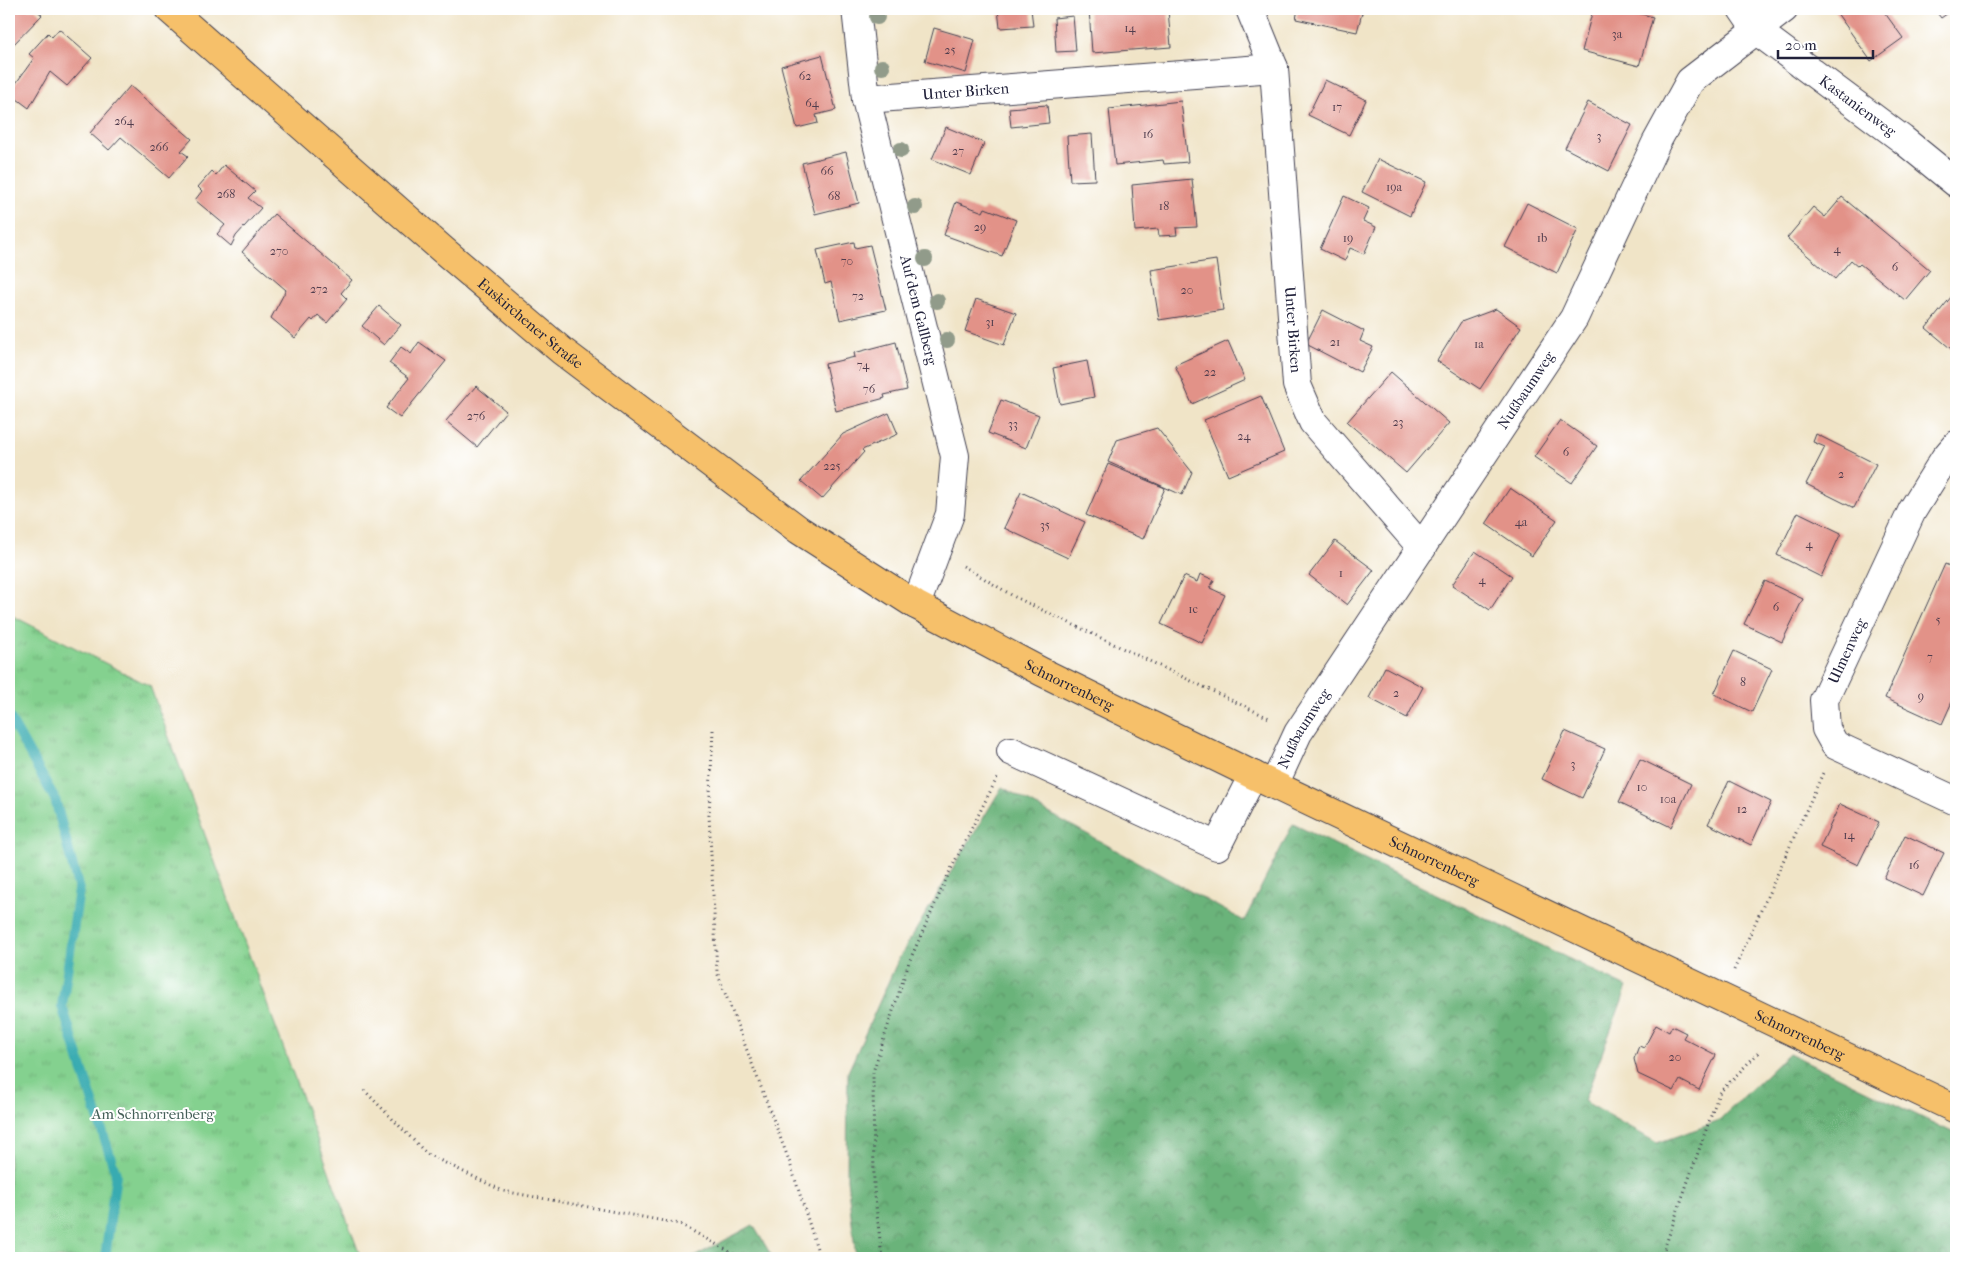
<svg xmlns="http://www.w3.org/2000/svg" width="1965" height="1267" viewBox="0 0 1965 1267" font-family="'IM FELL French Canon',serif">
	<style>
		.forest { fill: url(#forest-crowns); stroke: #466a5a }
		.park { fill: url(#park-tufts); stroke: #537a65 }
		.lines { fill: none; stroke-linecap: round; stroke-linejoin: round }
		.stream { stroke: #39abb1; stroke-width: 10 }
		.building { fill: #e29288 }
		.minor-casing { stroke: #413f50; stroke-width: 30 }
		.major-casing { stroke: #413f50; stroke-width: 30 }
		.path { stroke: #413f50; stroke-width: 3; stroke-dasharray: 1 4; stroke-linecap: butt }
		.minor { stroke: #fff; stroke-width: 28 }
		.major { stroke: #f6c06b; stroke-width: 28 }
		.tree { fill: #919b8a }
		.labels { text-anchor: middle; stroke-width: 4; stroke-linejoin: round; paint-order: stroke }
		.number-label { font-size: 12px; fill: #523e4e }
		.street-label { font-size: 15px; fill: #22223b; stroke: #fff }
		.park-label { font-size: 15px; fill: #445f58; stroke: #fff }
	</style>
	<defs>
		<pattern id="forest-crowns" width="20" height="18" patternUnits="userSpaceOnUse" patternTransform="scale(1.25)"><rect width="20" height="18" fill="#6bb37a"/><path d="M2 6a3 3 0 1 1 6 0M12 15a3 3 0 1 1 6 0" fill="none" stroke="#589165"/></pattern>
		<pattern id="park-tufts" width="24" height="20" patternUnits="userSpaceOnUse" patternTransform="scale(1.25)"><rect width="24" height="20" fill="#84d18f"/><path d="M3 7l-1-3M5 7V3M7 7l1-3M15 17l-1-3M17 17v-4M19 17l1-3" fill="none" stroke="#72b37c"/></pattern>
	</defs>
	<rect width="100%" height="100%" fill="#fff"/>
	<filter id="ink" filterUnits="userSpaceOnUse"><feTurbulence type="fractalNoise" baseFrequency=".02" numOctaves="2"/><feDisplacementMap in="SourceGraphic" scale="10" xChannelSelector="R" yChannelSelector="G"/><feConvolveMatrix kernelMatrix="1 2 1 2 8 2 1 2 1" color-interpolation-filters="sRGB"/></filter>
	<filter id="wash" filterUnits="userSpaceOnUse"><feTurbulence type="fractalNoise" baseFrequency=".0096" numOctaves="4" result="noise"/><feDisplacementMap in="SourceGraphic" scale="20" xChannelSelector="R" yChannelSelector="G"/><feGaussianBlur stdDeviation="1.12" result="paint"/><feColorMatrix in="noise" values="0 0 0 0 0 0 0 0 0 0 0 0 0 0 0 0 0 1.4 0 .05"/><feComposite in="paint" operator="in"/></filter>
	<g filter="url(#wash)">
		<rect width="100%" height="100%" fill="#f0e4c7"/>
		<g class="forest">
			<path d="M1002,787L1244,921L1293,824L1627,987L1584,1101L1657,1143L1717,1122L1789,1053L1956,1134V1258H856L847,1179L848,1072L899,958Z"/>
			<path d="M753,1225L773,1258H692Z"/>
		</g>
		<path class="park" d="M9,614L150,686L361,1258H9Z"/>
		<g class="lines">
			<path class="stream" d="M9,717L55,799L79,890L62,1006L116,1174L105,1258"/>
		</g>
		<g id="blocks">
			<g class="building">
				<path d="M9,9H35L42,15L10,48Z"/>
				<path d="M759,9H792V10L759,13Z"/>
				<path d="M998,9H1031L1033,26L1000,28Z"/>
				<path d="M1089,9H1168L1171,47L1092,53Z"/>
				<path d="M1298,9H1363L1357,32L1296,19Z"/>
				<path d="M1593,9H1623L1653,17L1639,66L1582,51Z"/>
				<path d="M1834,9H1882L1903,38L1871,61Z"/>
				<path d="M1934,9H1954L1941,18Z"/>
				<path d="M1073,16L1076,51L1056,52L1054,18Z"/>
				<path d="M934,28L975,40L966,73L925,61Z"/>
				<path d="M59,29L92,58L67,86L50,72L29,108L9,93L34,58L29,54L48,33L52,37Z"/>
				<path d="M822,55L836,110L816,115L818,123L797,128L781,66Z"/>
				<path d="M1325,80L1366,100L1349,135L1308,115Z"/>
				<path d="M130,86L192,139L181,151L188,156L169,178L121,137L109,150L90,133Z"/>
				<path d="M1181,101L1188,162L1164,164L1163,160L1115,165L1109,109Z"/>
				<path d="M1588,102L1632,125L1609,171L1565,148Z"/>
				<path d="M1047,105L1049,123L1011,127L1009,108Z"/>
				<path d="M946,127L984,143L971,175L932,159Z"/>
				<path d="M1092,134L1095,180L1070,181L1067,136Z"/>
				<path d="M846,152L859,203L815,214L802,163Z"/>
				<path d="M1378,159L1426,182L1410,216L1362,192Z"/>
				<path d="M224,165L255,191L248,198L261,208L236,236L231,246L217,234L225,225L195,200L202,191L198,187L212,171L216,175Z"/>
				<path d="M1192,179L1197,227L1176,228L1177,235L1159,236L1158,229L1135,231L1132,185Z"/>
				<path d="M1344,196L1369,208L1363,221L1376,227L1364,254L1350,248L1345,261L1320,249Z"/>
				<path d="M1842,197L1930,270L1905,300L1860,264L1858,266L1851,260L1835,279L1787,238L1813,207L1825,217Z"/>
				<path d="M956,202L983,212L985,208L1016,220L1002,256L944,235Z"/>
				<path d="M1527,203L1578,229L1557,273L1505,247Z"/>
				<path d="M274,214L352,280L341,293L347,299L327,323L318,315L313,321L311,319L295,338L271,318L286,290L242,252Z"/>
				<path d="M854,242L855,248L870,245L886,310L840,320L831,282L825,284L817,250Z"/>
				<path d="M1216,260L1223,310L1159,320L1151,270Z"/>
				<path d="M1956,291V353L1926,328Z"/>
				<path d="M976,299L1016,313L1004,345L965,331Z"/>
				<path d="M379,306L401,325L384,345L362,326Z"/>
				<path d="M1496,309L1521,327L1480,389L1437,361L1461,322Z"/>
				<path d="M1323,310L1364,331L1360,341L1373,347L1360,372L1306,344Z"/>
				<path d="M1228,341L1245,380L1192,404L1175,365Z"/>
				<path d="M419,342L446,361L400,418L386,408L409,378L389,363L401,347L411,354Z"/>
				<path d="M896,342L907,390L884,395L885,398L836,411L825,364L855,357L854,353Z"/>
				<path d="M1087,361L1094,397L1060,404L1053,368Z"/>
				<path d="M1391,372L1449,423L1406,473L1347,422Z"/>
				<path d="M476,386L506,411L477,447L446,421Z"/>
				<path d="M1261,396L1284,452L1228,476L1204,420Z"/>
				<path d="M1001,400L1039,415L1026,448L988,433Z"/>
				<path d="M889,413L898,434L862,450L864,452L822,499L801,481L843,434Z"/>
				<path d="M1560,420L1597,446L1572,483L1534,457Z"/>
				<path d="M1157,428L1192,472L1182,495L1108,462L1117,440Z"/>
				<path d="M1816,434L1876,464L1854,508L1806,484L1825,447L1813,442Z"/>
				<path d="M1108,464L1165,488L1143,539L1086,515Z"/>
				<path d="M1510,488L1557,520L1532,556L1486,524Z"/>
				<path d="M1021,492L1085,522L1068,558L1004,528Z"/>
				<path d="M1798,512L1841,533L1821,577L1777,555Z"/>
				<path d="M1335,541L1374,570L1347,605L1309,575Z"/>
				<path d="M1475,551L1512,576L1490,610L1452,585Z"/>
				<path d="M1945,564L1956,569V693L1942,724L1885,698Z"/>
				<path d="M1200,574L1214,580L1210,588L1225,595L1202,643L1161,624L1184,576L1197,582Z"/>
				<path d="M1765,581L1803,599L1782,642L1744,624Z"/>
				<path d="M1734,651L1772,669L1752,712L1714,694Z"/>
				<path d="M1385,667L1423,687L1407,718L1369,698Z"/>
				<path d="M1565,731L1605,749L1582,798L1542,779Z"/>
				<path d="M1640,759L1691,784L1671,827L1619,802Z"/>
				<path d="M1729,781L1771,802L1751,845L1708,824Z"/>
				<path d="M1840,804L1879,822L1858,865L1820,847Z"/>
				<path d="M1905,835L1944,853L1923,896L1884,878Z"/>
				<path d="M1656,1025L1669,1032L1672,1026L1686,1033L1683,1038L1716,1055L1699,1090L1680,1080L1674,1091L1638,1074L1634,1059L1639,1046L1644,1048Z"/>
			</g>
		</g>
	</g>
	<g filter="url(#ink)">
		<use href="#blocks" fill-opacity="0" stroke="#413f50" stroke-width="1"/>
		<g class="lines">
			<defs>
				<g id="minor">
					<path id="s1" d="M856,9L866,99L955,456L950,514L916,605"/>
					<path id="s2" d="M1250,9L1274,68L1297,385L1313,422L1422,548"/>
					<path id="s3" d="M1742,9L1757,31L1902,139L1956,183"/>
					<path id="s4" d="M866,99L1274,68"/>
					<path d="M1956,445L1945,458L1912,511L1824,700L1826,729L1835,745L1956,801"/>
					<path d="M1011,751L1217,846L1253,775"/>
					<path id="s5" d="M1274,785L1298,733L1574,318L1656,143L1690,81L1784,9"/>
				</g>
				<g id="major">
					<path id="s6" d="M169,9L443,250L562,351L799,530L916,605L1042,672L1253,775L1956,1109"/>
				</g>
			</defs>
			<use href="#minor" class="minor-casing"/>
			<use href="#major" class="major-casing"/>
			<g class="path">
				<path d="M963,566L1015,597L1271,719"/>
				<path d="M713,730L709,815L717,972L790,1163L820,1258"/>
				<path d="M1734,970L1823,773"/>
				<path d="M364,1090L427,1154L503,1191L680,1224L737,1256L739,1258"/>
				<path d="M882,1258L874,1188L873,1072L909,962L949,873L997,778"/>
				<path d="M1661,1258L1719,1093L1761,1050"/>
			</g>
			<use href="#minor" class="minor"/>
			<use href="#major" class="major"/>
		</g>
		<g class="tree">
			<circle cx="877" cy="17" r="8"/>
			<circle cx="882" cy="67" r="8"/>
			<circle cx="901" cy="150" r="8"/>
			<circle cx="915" cy="207" r="8"/>
			<circle cx="925" cy="259" r="8"/>
			<circle cx="937" cy="301" r="8"/>
			<circle cx="947" cy="340" r="8"/>
		</g>
	</g>
	<g class="labels">
		<g class="number-label">
			<text x="1130" y="32">14</text>
			<text x="1617" y="38">3a</text>
			<text x="950" y="54">25</text>
			<text x="805" y="80">62</text>
			<text x="812" y="107">64</text>
			<text x="1337" y="111">17</text>
			<text x="124" y="125">264</text>
			<text x="1148" y="138">16</text>
			<text x="1599" y="140">3</text>
			<text x="159" y="151">266</text>
			<text x="958" y="155">27</text>
			<text x="827" y="175">66</text>
			<text x="1394" y="191">19a</text>
			<text x="226" y="198">268</text>
			<text x="834" y="200">68</text>
			<text x="1164" y="210">18</text>
			<text x="980" y="231">29</text>
			<text x="1348" y="242">19</text>
			<text x="1542" y="242">1b</text>
			<text x="1837" y="253">4</text>
			<text x="279" y="255">270</text>
			<text x="847" y="265">70</text>
			<text x="1895" y="271">6</text>
			<text x="319" y="293">272</text>
			<text x="1187" y="294">20</text>
			<text x="858" y="300">72</text>
			<text x="990" y="326">31</text>
			<text x="1335" y="346">21</text>
			<text x="1479" y="348">1a</text>
			<text x="863" y="369">74</text>
			<text x="1210" y="376">22</text>
			<text x="869" y="393">76</text>
			<text x="476" y="420">276</text>
			<text x="1398" y="426">23</text>
			<text x="1013" y="428">33</text>
			<text x="1244" y="440">24</text>
			<text x="1566" y="456">6</text>
			<text x="832" y="470">225</text>
			<text x="1841" y="478">2</text>
			<text x="1521" y="526">4a</text>
			<text x="1045" y="529">35</text>
			<text x="1809" y="548">4</text>
			<text x="1341" y="577">1</text>
			<text x="1482" y="584">4</text>
			<text x="1776" y="611">6</text>
			<text x="1193" y="613">1c</text>
			<text x="1938" y="624">5</text>
			<text x="1930" y="661">7</text>
			<text x="1743" y="686">8</text>
			<text x="1396" y="697">2</text>
			<text x="1921" y="700">9</text>
			<text x="1573" y="768">3</text>
			<text x="1642" y="791">10</text>
			<text x="1668" y="803">10a</text>
			<text x="1742" y="813">12</text>
			<text x="1849" y="839">14</text>
			<text x="1914" y="869">16</text>
			<text x="1675" y="1061">20</text>
		</g>
		<g class="street-label">
			<text dy="5" stroke="none"><textPath href="#s4" startOffset="100">Unter Birken</textPath></text>
			<text dy="5" stroke="none"><textPath href="#s3" startOffset="152">Kastanienweg</textPath></text>
			<text dy="5" stroke="none"><textPath href="#s1" startOffset="308">Auf dem Gallberg</textPath></text>
			<text dy="5" stroke="none"><textPath href="#s6" startOffset="479">Euskirchener Straße</textPath></text>
			<text dy="5" stroke="none"><textPath href="#s2" startOffset="326">Unter Birken</textPath></text>
			<text dy="5" stroke="none"><textPath href="#s5" startOffset="469">Nußbaumweg</textPath></text>
			<text transform="translate(1847 651) rotate(-65)" y="5">Ulmenweg</text>
			<text dy="5" stroke="none"><textPath href="#s6" startOffset="1130">Schnorrenberg</textPath></text>
			<text dy="5" stroke="none"><textPath href="#s5" startOffset="64">Nußbaumweg</textPath></text>
			<text dy="5" stroke="none"><textPath href="#s6" startOffset="1535">Schnorrenberg</textPath></text>
			<text dy="5" stroke="none"><textPath href="#s6" startOffset="1940">Schnorrenberg</textPath></text>
		</g>
		<g class="park-label">
			<text x="153" y="1119">Am Schnorrenberg</text>
		</g>
	</g>
	<rect width="1965" height="1267" fill="none" stroke="#fff" stroke-width="30"/>
	<path d="M1778 50v8h95v-8" fill="none" stroke="#22223b" stroke-width="2.5"/>
	<text x="1785" y="50" font-size="15" fill="#22223b" stroke="#ffffff" stroke-width="4" paint-order="stroke">20 m</text>
</svg>
